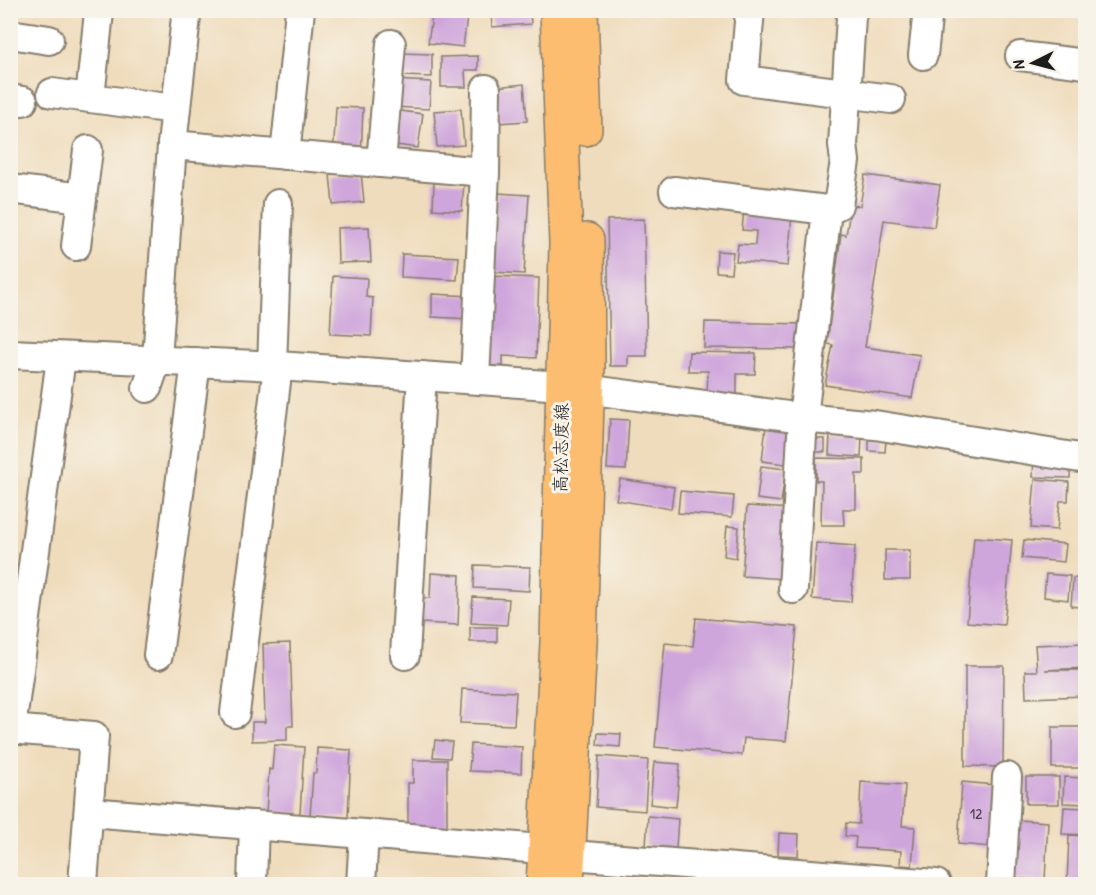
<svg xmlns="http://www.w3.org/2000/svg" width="1096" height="895" viewBox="0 0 1096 895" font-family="'Patrick Hand','Klee One',sans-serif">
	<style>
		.building { fill: #cfa6dc }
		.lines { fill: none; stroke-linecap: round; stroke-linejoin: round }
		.minor-casing { stroke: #867c6c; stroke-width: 32 }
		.major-casing { stroke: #867c6c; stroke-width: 36 }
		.minor { stroke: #fff; stroke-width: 28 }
		.major { stroke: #fcbd6f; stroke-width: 33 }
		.labels { text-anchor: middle; stroke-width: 6; stroke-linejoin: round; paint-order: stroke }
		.number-label { font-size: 15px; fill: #493e4c }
		.street-label { font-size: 18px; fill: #1c1c1c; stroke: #f7f3e8 }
	</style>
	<rect width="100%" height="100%" fill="#f7f3e8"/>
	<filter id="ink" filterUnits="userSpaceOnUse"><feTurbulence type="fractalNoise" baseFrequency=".0167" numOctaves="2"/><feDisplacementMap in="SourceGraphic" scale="12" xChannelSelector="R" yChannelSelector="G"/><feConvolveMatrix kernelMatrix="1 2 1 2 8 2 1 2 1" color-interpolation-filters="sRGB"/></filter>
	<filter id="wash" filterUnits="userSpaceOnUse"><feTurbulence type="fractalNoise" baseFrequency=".008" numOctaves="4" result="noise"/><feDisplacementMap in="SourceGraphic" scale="24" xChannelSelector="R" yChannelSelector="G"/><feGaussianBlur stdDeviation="1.35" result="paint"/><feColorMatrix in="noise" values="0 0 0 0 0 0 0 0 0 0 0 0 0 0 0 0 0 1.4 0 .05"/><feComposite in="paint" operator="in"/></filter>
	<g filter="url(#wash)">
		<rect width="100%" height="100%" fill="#efdcbc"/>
		<g id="blocks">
			<g class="building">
				<path d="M433,10H468L463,47L428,43Z"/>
				<path d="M491,10H530L531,24L492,27Z"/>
				<path d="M399,53L432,54V77L399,76Z"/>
				<path d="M478,56V70H465L466,87H441V57Z"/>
				<path d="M394,80L431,82L429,109L393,107Z"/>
				<path d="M524,84L527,121L498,123L496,87Z"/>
				<path d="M336,107L363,108L361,160L333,158Z"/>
				<path d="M461,109L464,145L437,147L434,111Z"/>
				<path d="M393,110L423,114L418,148L389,144Z"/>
				<path d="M361,172L364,202L333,205L330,174Z"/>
				<path d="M865,175L940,185L934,227L884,220L865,347L920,355L912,398L825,385L833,345L827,344L841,234L846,235L851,205L860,206Z"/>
				<path d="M434,182L464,183L462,211L433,209Z"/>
				<path d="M497,193L529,195L524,274L492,272Z"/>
				<path d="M744,209L792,213L788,266L736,261L738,244L755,245L756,231L742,230Z"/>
				<path d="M644,219L647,356H628V366H610L607,220Z"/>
				<path d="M369,227L371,262L338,263L337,228Z"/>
				<path d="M717,251L733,252L731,273L716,272Z"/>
				<path d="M402,254L459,257L457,280L401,277Z"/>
				<path d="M333,276L367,278L366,297L373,298L371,336L330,334Z"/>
				<path d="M489,276L539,278L536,358L503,356V366H486Z"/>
				<path d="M432,294L472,296L471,319L432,317Z"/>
				<path d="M705,322L806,324V349L704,348Z"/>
				<path d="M689,352L756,353L755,374H737V395L707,394L708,371H688Z"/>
				<path d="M610,419L629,420L626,470L607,469Z"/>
				<path d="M766,426L796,430L788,445L785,464L762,461Z"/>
				<path d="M830,434L862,436L861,457L829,455Z"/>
				<rect x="814" y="439" width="11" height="13"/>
				<path d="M869,439L886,440L885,452L869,451Z"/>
				<path d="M1034,455L1071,457L1070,478L1033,477Z"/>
				<path d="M816,458L864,459V474H856V509H843L844,525H821L822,481H816Z"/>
				<path d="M761,466L786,469L781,502L757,499Z"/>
				<path d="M620,479L674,487L671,509L616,500Z"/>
				<path d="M1035,479L1069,482L1068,501H1060L1057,530L1031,528Z"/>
				<path d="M680,491L734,496L732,517L678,513Z"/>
				<path d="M747,506L790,509L785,579L742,576Z"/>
				<path d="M727,526L739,527L736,558L724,556Z"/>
				<path d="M974,537L1012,540L1004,625L967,622Z"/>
				<path d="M1024,540L1066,544L1064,562L1022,558Z"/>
				<path d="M816,543L855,546L851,602L812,599Z"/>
				<rect x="885" y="550" width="25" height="30"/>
				<path d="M475,565L530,567L529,591L474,588Z"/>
				<path d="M431,573L460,575L458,625L421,623L422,598H430Z"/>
				<path d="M1046,574L1070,576L1068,600L1044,597Z"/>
				<path d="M1073,578L1086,579V608L1071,606Z"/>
				<path d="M473,597L509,599L507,625L471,623Z"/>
				<path d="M696,618L797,627L786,741L744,738L742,755L655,747L665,643L693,646Z"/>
				<rect x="470" y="627" width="27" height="15"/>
				<path d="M290,643L293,726H287V740L252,741V722H265L263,644Z"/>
				<path d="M1086,643V668L1045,670H1086V696L1026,698L1025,671H1037L1035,645Z"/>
				<path d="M965,666H1004L1003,767L965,766Z"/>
				<path d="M462,689L516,692L514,725L460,723Z"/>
				<rect x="1052" y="727" width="33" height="41"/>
				<path d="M598,733L621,734L620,747L597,745Z"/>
				<path d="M435,740L452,742L450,758L433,757Z"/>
				<path d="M471,744L522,747L521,773L469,771Z"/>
				<path d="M274,745L304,747L300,814L266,812L269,769L272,770Z"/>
				<path d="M317,748L351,750L348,818L310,816L313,773H316Z"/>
				<path d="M599,756L648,760L645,811L596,807Z"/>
				<path d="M413,760H447V829L408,828V783H413Z"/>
				<path d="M654,762L680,764L676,807L650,804Z"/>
				<rect x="1026" y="777" width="33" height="27"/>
				<path d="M1064,777L1086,778V804L1063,803Z"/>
				<path d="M861,782L905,785L902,826L915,827L912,866L900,865L901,851L855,848L856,837L845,836L846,823L859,824Z"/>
				<path d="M962,782L995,785L991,847L958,844Z"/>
				<path d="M1064,807L1086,808V835L1062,834Z"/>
				<path d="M648,816L678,819L676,848L646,846Z"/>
				<path d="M1018,820L1048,822L1045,880L1015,879Z"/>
				<path d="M779,833L799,834L798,856L778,855Z"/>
				<path d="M1069,835L1086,836V884L1067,883Z"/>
			</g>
		</g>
	</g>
	<g filter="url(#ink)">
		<use href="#blocks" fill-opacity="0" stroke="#867c6c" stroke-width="1.5"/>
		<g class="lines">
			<defs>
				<g id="minor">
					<path d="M750,10L744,80L891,99"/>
					<path d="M99,12L90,98L175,109"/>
					<path d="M10,34L49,40"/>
					<path d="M923,55L928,10"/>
					<path d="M1020,56L1086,64"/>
					<path d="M52,93L90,98"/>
					<path d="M10,99L23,101"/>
					<path d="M172,145L485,172"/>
					<path d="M285,155L300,10"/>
					<path d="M381,163L391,44"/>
					<path d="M10,189L82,198"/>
					<path d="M674,191L827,210L803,418L793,589"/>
					<path d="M827,210L838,205L845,161L843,145L851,17L853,10"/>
					<path d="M76,246L88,150"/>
					<path d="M10,354L278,366L562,386L803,418L875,425L1086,459"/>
					<path d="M272,366L278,204"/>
					<path d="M475,379L485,172L486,89"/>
					<path d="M147,388L157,359L172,145L186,17"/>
					<path d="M158,655L196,362"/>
					<path d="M405,655L422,376"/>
					<path d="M235,713L278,366"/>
					<path d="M10,729L94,736L83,884"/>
					<path d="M11,729L61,358"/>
					<path d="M89,812L364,834L529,848L584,856L936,884"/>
					<path d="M252,884L254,825"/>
					<path d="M361,884L364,834"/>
					<path d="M1001,884L1007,777"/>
				</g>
				<g id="major">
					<path d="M581,10L585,129"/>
					<path d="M543,884L557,643L566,243L557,10"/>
					<path d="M567,884L580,643L588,368L587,240"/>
				</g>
			</defs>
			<use href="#minor" class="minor-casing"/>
			<use href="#major" class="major-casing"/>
			<use href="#minor" class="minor"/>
			<use href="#major" class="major"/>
		</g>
	</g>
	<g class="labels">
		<g class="number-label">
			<text x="976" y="819">12</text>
		</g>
		<g class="street-label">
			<text transform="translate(561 448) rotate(-89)" y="6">高松志度線</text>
		</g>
	</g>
	<rect width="1096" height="895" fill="none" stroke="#f7f3e8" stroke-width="36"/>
	<g transform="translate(1033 63) rotate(264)" stroke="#f7f3e8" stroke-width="4.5" paint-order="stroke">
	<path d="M0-4.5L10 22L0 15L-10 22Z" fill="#1c1c1c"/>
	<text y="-9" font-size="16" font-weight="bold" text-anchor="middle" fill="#1c1c1c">N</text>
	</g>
</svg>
